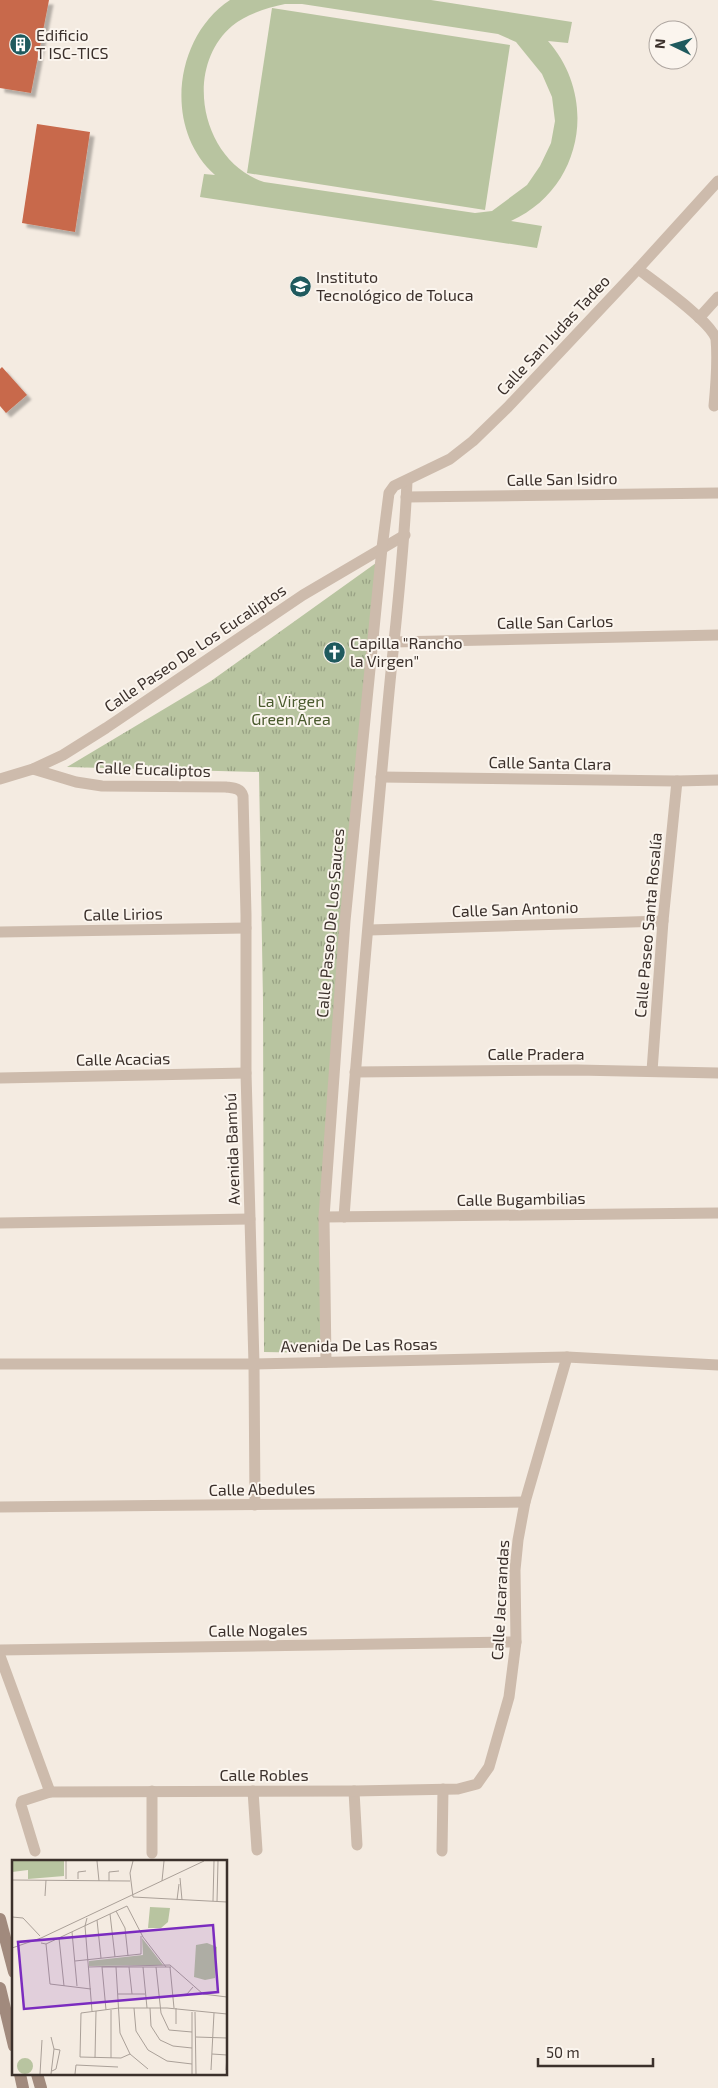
<svg xmlns="http://www.w3.org/2000/svg" width="718" height="2088" viewBox="0 0 718 2088" font-family="'Exo 2',sans-serif">
	<style>
		.park { fill: url(#park-tufts) }
		.garden { fill: #b8c4a0; fill-rule: evenodd }
		.building { fill: #c8694b; filter: url(#shadow) }
		.lines { fill: none; stroke-linecap: round; stroke-linejoin: round }
		.minor { stroke: #cdbbac; stroke-width: 11 }
		.secondary { stroke: #a18a7d; stroke-width: 12 }
		.labels { text-anchor: middle; stroke-width: 4; stroke-linejoin: round; paint-order: stroke }
		.poi-label { font-size: 16px; fill: #3b302b; stroke: #fbf5ee; text-anchor: start }
		.street-label { font-size: 16px; fill: #3b302b; stroke: #fbf5ee }
		.park-label { font-size: 16px; fill: #4a5a2e; stroke: #fbf5ee }
		.inset-road { fill: none; stroke: #aaa098; stroke-width: 1 }
		.view { fill: #7b2cbf; fill-opacity: 0.15; stroke: #7b2cbf; stroke-width: 2.5 }
		.inset-edge { fill: none; stroke: #3b302b; stroke-width: 2.5 }
	</style>
	<defs>
		<pattern id="park-tufts" width="24" height="20" patternUnits="userSpaceOnUse" patternTransform="scale(1.25)"><rect width="24" height="20" fill="#b8c4a0"/><path d="M3 7l-1-3M5 7V3M7 7l1-3M15 17l-1-3M17 17v-4M19 17l1-3" fill="none" stroke="#97a083"/></pattern>
		<filter id="shadow"><feDropShadow dx="4.5" dy="4.5" stdDeviation="1" flood-color="#0004"/></filter>
	</defs>
	<rect width="100%" height="100%" fill="#f4ebe1"/>
	<path class="park" d="M376,563L320,1203L321,1353L264,1352L263,1001L259,772L67,767L211,681Z"/>
	<g class="garden">
		<path d="M230,0H431L572,22L568,43L548,41C599,99 582,189 511,221L542,226L537,248L200,197L204,174L215,175C163,129 174,37 230,0ZM285,4H302L498,34L516,42L542,74L552,97L555,121L551,143L540,166L527,185L492,211L475,213L264,182C202,162 182,69 232,26C246,14 267,8 285,4Z"/>
		<path d="M272,8L510,45L485,210L247,173Z"/>
	</g>
	<g class="building">
		<path d="M0,0H49L31,93L0,88Z"/>
		<path d="M37,124L90,132L75,232L22,223Z"/>
		<path d="M2,367L27,395L6,413L0,406V369Z"/>
	</g>
	<g class="lines">
		<g class="minor">
			<path d="M638,269C655,282 711,321 716,339C718,360 716,385 714,406"/>
			<path d="M699,318L718,297"/>
			<path d="M406,497L718,493"/>
			<path d="M393,642L718,635"/>
			<path d="M33,769L76,782L102,786L226,787C233,788 241,788 243,796L246,915V1073L254,1364L255,1505"/>
			<path d="M381,777L677,781L718,780"/>
			<path d="M0,779L33,769L63,755L106,728L303,595L405,535"/>
			<path d="M369,930L663,921"/>
			<path d="M0,932L246,928"/>
			<path d="M652,1071L663,921L677,781"/>
			<path d="M355,1072L577,1070L718,1073"/>
			<path d="M0,1078L246,1073"/>
			<path d="M324,1217L718,1213"/>
			<path d="M344,1217C356,1053 371,889 386,725C393,643 404,562 407,481"/>
			<path d="M0,1223L250,1219"/>
			<path d="M326,1362L324,1217L345,921L382,548L389,493L394,486L450,459L473,441L508,407L638,269L718,181"/>
			<path d="M0,1364H254L567,1357L718,1365"/>
			<path d="M0,1507L525,1502"/>
			<path d="M0,1650L516,1642"/>
			<path d="M0,1656L50,1792"/>
			<path d="M253,1791L257,1850"/>
			<path d="M354,1791L357,1845"/>
			<path d="M35,1851L21,1805L22,1801L50,1792L354,1791L458,1789L477,1784L489,1767L509,1697L516,1642L515,1570L518,1540L525,1502L567,1357"/>
			<path d="M442,1851L443,1789"/>
			<path d="M152,1853V1791"/>
		</g>
		<g class="secondary">
			<path d="M0,1919L14,1972"/>
			<path d="M0,1988L14,2046"/>
			<path d="M20,2074L23,2088"/>
			<path d="M37,2074L41,2088"/>
		</g>
	</g>
	<defs>
		<symbol id="building-disc" viewBox="-11 -11 22 22"><circle r="9.5" fill="#1f5a5e" stroke="#fbf5ee"/><path d="M-4-6H4V6H1V3H-1V6H-4ZM-2.5-4.3h1.7v1.8h-1.7ZM.8-4.3h1.7v1.8H.8ZM-2.5-1h1.7V.8h-1.7ZM.8-1h1.7V.8H.8Z" fill="#fff"/></symbol>
		<symbol id="university-disc" viewBox="-11 -11 22 22"><circle r="9.5" fill="#1f5a5e" stroke="#fbf5ee"/><path d="M0-5L7-2L0 1L-7-2ZM-4 1L0 2.5L4 1V4Q0 6-4 4Z" fill="#fff"/></symbol>
		<symbol id="church-disc" viewBox="-11 -11 22 22"><circle r="9.5" fill="#1f5a5e" stroke="#fbf5ee"/><path d="M-1.2-6h2.4v3.5h3.3v2.4h-3.3V6h-2.4V-.1h-3.3v-2.4h3.3Z" fill="#fff"/></symbol>
	</defs>
	<g fill-rule="evenodd">
		<use href="#building-disc" x="8" y="32" width="25" height="25"/>
		<use href="#university-disc" x="288" y="274" width="25" height="25"/>
		<use href="#church-disc" x="322" y="640" width="25" height="25"/>
	</g>
	<g class="labels">
		<g class="poi-label">
			<text x="36" y="41">Edificio<tspan x="36" dy="18">T ISC-TICS</tspan></text>
			<text x="316" y="283">Instituto<tspan x="316" dy="18">Tecnológico de Toluca</tspan></text>
			<text x="350" y="649">Capilla "Rancho<tspan x="350" dy="18">la Virgen"</tspan></text>
		</g>
		<g class="street-label">
			<text transform="translate(553 335) rotate(-47)" y="6">Calle San Judas Tadeo</text>
			<text transform="translate(562 479) rotate(-1)" y="6">Calle San Isidro</text>
			<text transform="translate(555 622) rotate(-1)" y="6">Calle San Carlos</text>
			<text transform="translate(195 648) rotate(-34)" y="6">Calle Paseo De Los Eucaliptos</text>
			<text transform="translate(550 763) rotate(1)" y="6">Calle Santa Clara</text>
			<text transform="translate(153 769) rotate(2)" y="6">Calle Eucaliptos</text>
			<text transform="translate(515 909) rotate(-2)" y="6">Calle San Antonio</text>
			<text transform="translate(123 914) rotate(-1)" y="6">Calle Lirios</text>
			<text transform="translate(330 923) rotate(-85)" y="6">Calle Paseo De Los Sauces</text>
			<text transform="translate(648 925) rotate(-85)" y="6">Calle Paseo Santa Rosalía</text>
			<text x="536" y="1060">Calle Pradera</text>
			<text transform="translate(123 1059) rotate(-1)" y="6">Calle Acacias</text>
			<text transform="translate(232 1149) rotate(-92)" y="6">Avenida Bambú</text>
			<text transform="translate(521 1199) rotate(-1)" y="6">Calle Bugambilias</text>
			<text transform="translate(359 1345) rotate(-1)" y="6">Avenida De Las Rosas</text>
			<text transform="translate(262 1489) rotate(-1)" y="6">Calle Abedules</text>
			<text transform="translate(500 1600) rotate(-87)" y="6">Calle Jacarandas</text>
			<text transform="translate(258 1630) rotate(-1)" y="6">Calle Nogales</text>
			<text x="264" y="1781">Calle Robles</text>
		</g>
		<g class="park-label">
			<text x="291" y="707">La Virgen<tspan x="291" dy="18">Green Area</tspan></text>
		</g>
	</g>
	<g transform="translate(12 1860)">
		<rect width="215" height="215" fill="#f4ebe1"/>
		<path d="M0,1H52V16L16,19V10L0,12ZM130,78L151,105L77,106V101L131,95Z" fill="#b8c4a0"/>
		<path d="M138,47L158,48L156,62L149,68H136ZM195,83L205,87L203,118L193,120L182,117L184,85ZM5 206a8 8 0 1 1 16 0a8 8 0 1 1-16 0Z" fill="#b8c4a0"/>
		<path class="inset-road" d="M54,1V19M85,1L87,21M121,1L118,13L121,37L215,42M168,18L170,40M66,19V12L74,11M0,20L118,21M97,21V12L107,11M150,21L152,1M33,36L34,20M165,40L167,24M201,41L202,1M205,42L206,1M104,51L113,68L116,96M98,54L103,97M0,57L11,58L28,76M75,58L73,66L80,151M85,60L89,98M60,72L65,126M47,78L52,126M29,83L34,84L38,124L79,129M34,84L115,46L131,77L154,107M0,88L29,78L192,1M63,101L129,94V76M76,107L158,105L191,134L215,137M90,107H159M90,107L94,150M104,107L108,173L118,194L136,209M117,107L120,134M131,107L135,148M144,107L149,153L157,170L180,172M158,107L162,148M106,134H133M169,135L175,134L181,127M122,148L124,171L136,190L155,201L180,204M138,148L139,166L148,180L161,186L180,188M164,148V164M180,152V214M183,152L184,214M184,177L215,178M118,194L109,198L68,197L69,153L107,148H155L215,154M200,194L215,195M83,198L84,151M99,198V150M199,210L202,153M214,210L215,195M40,211L44,209L48,190L42,189M28,214L30,180M39,214L42,189L39,177M63,214L64,205L106,207"/>
		<path class="view" d="M201,65L206,132L12,149L6,82Z"/>
		<rect width="215" height="215" class="inset-edge"/>
	</g>
	<g transform="translate(673 45) rotate(275)"><circle r="24" fill="#fbf5ee" stroke="#aea6a0"/>
	<path d="M0-4L9 19L0 12L-9 19Z" fill="#1f5a5e"/>
	<text y="-8" font-size="14" font-weight="bold" text-anchor="middle" fill="#3b302b">N</text>
	</g>
	<path d="M538 2058v8h115v-8" fill="none" stroke="#3b302b" stroke-width="2.5"/>
	<text x="546" y="2058" font-size="15" fill="#3b302b" stroke="#fbf5ee" stroke-width="4" paint-order="stroke">50 m</text>
</svg>
